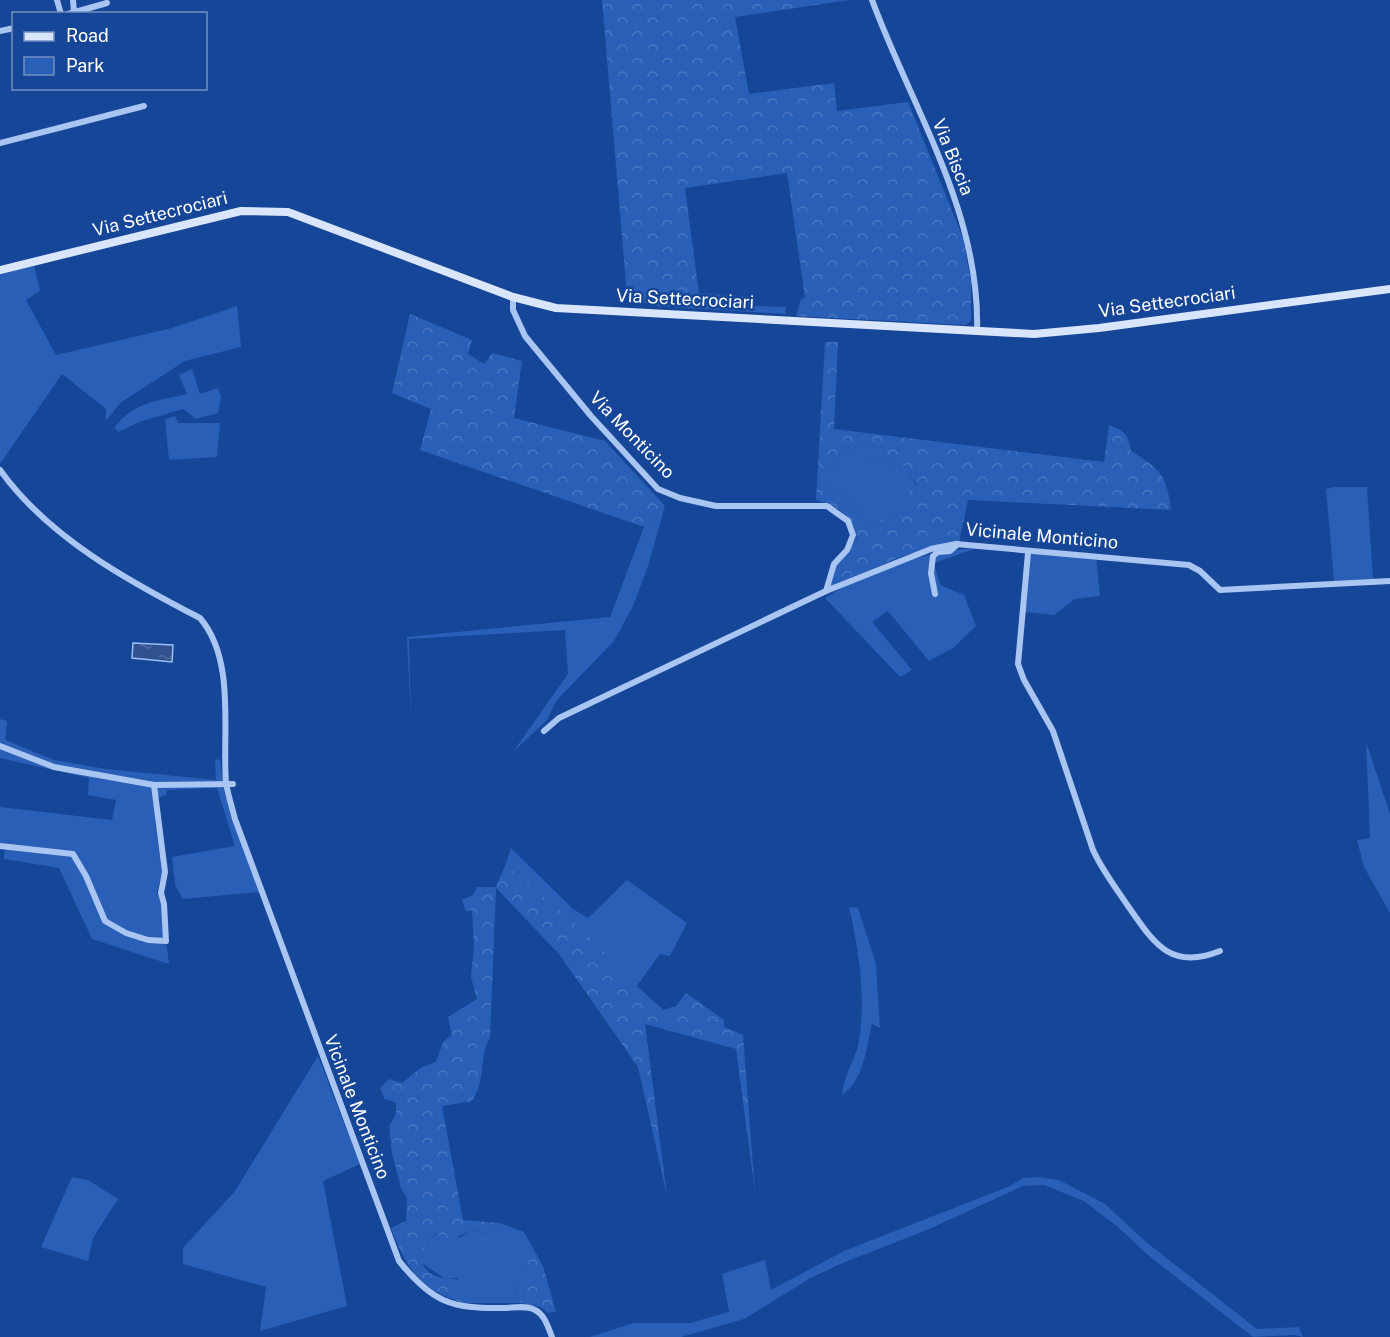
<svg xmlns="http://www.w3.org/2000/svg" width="1390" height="1337" viewBox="0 0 1390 1337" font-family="'Public Sans',sans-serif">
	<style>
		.green { fill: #295fb6 }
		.forest { fill: url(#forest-crowns); fill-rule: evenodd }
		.water { fill: url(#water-ripples); stroke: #9bbff4; stroke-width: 1.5 }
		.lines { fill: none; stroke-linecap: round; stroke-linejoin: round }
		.minor { stroke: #a9c5f2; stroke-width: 6 }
		.secondary { stroke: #d8e5fc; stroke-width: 8 }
		.labels { text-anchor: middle; stroke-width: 5; stroke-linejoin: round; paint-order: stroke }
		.street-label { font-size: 18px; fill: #fff; stroke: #164698 }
	</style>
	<defs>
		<pattern id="forest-crowns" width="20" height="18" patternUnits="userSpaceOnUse" patternTransform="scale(1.5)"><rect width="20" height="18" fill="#295fb6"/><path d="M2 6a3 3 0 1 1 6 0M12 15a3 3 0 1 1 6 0" fill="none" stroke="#4977c1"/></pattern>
		<pattern id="water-ripples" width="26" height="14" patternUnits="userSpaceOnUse" patternTransform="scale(1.5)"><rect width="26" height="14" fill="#2f528f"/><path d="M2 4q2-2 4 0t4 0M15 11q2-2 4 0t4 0" fill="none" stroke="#4e6ca0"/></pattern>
	</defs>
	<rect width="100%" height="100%" fill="#164698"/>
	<g class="green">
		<path d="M34,265L40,291L26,300L56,355L172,328L237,306L241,347L185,361L120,403L106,421V409L62,374L0,464V274Z"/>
		<path d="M192,369L200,394L218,388L221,397L218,413L196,419L183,409L139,422L119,432L114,428C133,402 157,401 187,394L179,375Z"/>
		<path d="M175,416L178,423H220L217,457L169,460L165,419Z"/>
		<path d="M860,445L867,447L869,460L904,466L917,487L899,515L867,524L852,500L832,492L826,475L841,453Z"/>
		<path d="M1333,487H1367L1373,579L1334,581L1326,489Z"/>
		<path d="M665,506L648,566L633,606L614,641L556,701L547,720L513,752L568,674L565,630L409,639L411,722L407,637L610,617L644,527Z"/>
		<path d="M977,548L934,563L940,585L964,595L976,626L953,648L929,661L888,611L872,622L912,670L900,677L825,598C869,570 925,551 977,548Z"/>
		<path d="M1026,553L1096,556L1100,596L1075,599L1054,615L1025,612Z"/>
		<path d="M0,719L7,721L5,740L54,760L106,769L216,780L215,759L220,760L224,792L260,892L183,899L175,885L172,857L235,846L217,788L167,790L166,795L157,798L160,821L155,822L162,874L157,892L162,905L169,964L92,939L59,868L4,859L5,844L0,843V807L112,820L116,800L88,795L89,778L0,758Z"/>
		<path d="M1366,742L1390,814V913L1364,867L1357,840L1370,838Z"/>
		<path d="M511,848L573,909L588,918L627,880L687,923L670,956L660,954L636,987L571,919L524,882L506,863Z"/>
		<path d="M849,907L858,908L876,964L880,1028L872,1024C866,1049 864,1080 842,1095C843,1076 856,1059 859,1041C866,995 859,952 849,907Z"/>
		<path d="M318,1056L360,1164L323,1181L347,1306L260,1331L266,1287L183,1264V1248L235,1191Z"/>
		<path d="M72,1177L88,1180L118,1199L93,1238L88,1261L41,1247Z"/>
		<path d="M1038,1177L1059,1180L1105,1204L1146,1242L1257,1329L1299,1327L1303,1337L1295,1335L1253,1337L1149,1256L1118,1227L1084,1201L1044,1185L1023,1186L927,1230L840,1264L809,1279L744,1319L681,1337H590L633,1323H690L729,1312L722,1274L765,1260L771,1290L844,1251L1010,1186L1023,1178Z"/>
		<path d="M500,1223L524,1232C519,1255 533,1264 515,1290L520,1303H464L457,1278H444L422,1263C420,1249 426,1242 437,1233L461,1237L469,1231L490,1233Z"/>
	</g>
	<g class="forest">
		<path d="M602,0H849L735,17L749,94L834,83L837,111L908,102L963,238L971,282V321L965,325L796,316L801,299L805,298L787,173L685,188L699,293L755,297L754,306L786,307L785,314L654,306L627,296Z"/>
		<path d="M410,314L472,340L468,354L484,364L492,353L522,361L514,418L605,441L665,506L644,527L420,450L431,409L392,393Z"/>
		<path d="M825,342H838L834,429L1104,462L1109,425C1125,431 1128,434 1131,451C1161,470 1167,475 1171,510L968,500L959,542L905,555L830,587L836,566L857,537C849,512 840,509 816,500ZM860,445L867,447L868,460L904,466L917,486L900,497L899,515L867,524L852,500L832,492L826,475L841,453Z"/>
		<path d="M506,863C526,885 551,900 572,920C604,950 630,983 664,1010L676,1006L686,993L724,1020V1027L743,1035L755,1192L736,1049L645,1024L667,1196L638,1067L559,954L496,888L490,1038C478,1057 487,1078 472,1101L442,1106L463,1220L500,1223L490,1233L469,1231L450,1241L436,1233C417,1249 415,1273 444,1278C455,1279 457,1278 466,1285L464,1303C421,1291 406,1268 391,1228L406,1221L407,1198L401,1188L392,1153L389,1126L396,1114V1103L385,1099L380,1088L389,1079L402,1083L422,1067L436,1062L443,1042L452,1035L448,1017L477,999L471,977L474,945L472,910L466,911L462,900L473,895L477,887H496Z"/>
		<path d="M524,1232L543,1266L556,1312L548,1313L541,1307L520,1303L515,1290C533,1264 518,1255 524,1232Z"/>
	</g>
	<path class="water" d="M133,643L173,645L172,662L132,658Z"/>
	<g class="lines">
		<g class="minor">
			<path d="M57,0L61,14"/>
			<path d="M73,0L74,12"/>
			<path d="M872,0C912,108 981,213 977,332"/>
			<path d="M68,14L107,3"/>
			<path d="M0,31L14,28"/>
			<path d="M0,143L144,106"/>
			<path d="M513,297V310L525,336L591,416L658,489L680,498L716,506H827L848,521L853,535L847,550L834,564L826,591"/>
			<path d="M0,470C48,537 128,581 200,618C236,660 222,732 226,783C228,795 232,807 235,819L399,1261C432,1302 451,1309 503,1308C513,1308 527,1305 535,1310C545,1315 548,1327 552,1337"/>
			<path d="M1028,553L1018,664L1024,680L1053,731L1093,850C1102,870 1116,888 1128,906C1154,943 1170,971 1220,951"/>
			<path d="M935,594L931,573L933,556L938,552L950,551L958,544"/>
			<path d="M544,731L559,718L826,591L931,549L956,544L1189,565L1200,571L1220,590L1390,581"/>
			<path d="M0,746L54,767L154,785L233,784"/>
			<path d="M0,846L73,854L86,876L105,921L126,933L148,940L166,941L164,904L161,893L165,872L154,785"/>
		</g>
		<path class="secondary" d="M0,270L241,211L288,212L513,297L556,308L1034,334L1099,328L1390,289"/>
	</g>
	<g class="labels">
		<g class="street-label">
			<text transform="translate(953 157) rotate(68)" y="6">Via Biscia</text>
			<text transform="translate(160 214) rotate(-14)" y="6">Via Settecrociari</text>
			<text transform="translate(685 299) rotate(3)" y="6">Via Settecrociari</text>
			<text transform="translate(1167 302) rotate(-8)" y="6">Via Settecrociari</text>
			<text transform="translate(632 435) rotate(46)" y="6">Via Monticino</text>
			<text transform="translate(1042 536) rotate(5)" y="6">Vicinale Monticino</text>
			<text transform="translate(357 1107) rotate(69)" y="6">Vicinale Monticino</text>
		</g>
	</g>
	<rect x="12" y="12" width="195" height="78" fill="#164698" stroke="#7390c1" stroke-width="1.5"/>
	<rect x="24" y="32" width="30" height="9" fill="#d8e5fc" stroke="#7390c1" stroke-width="1.5"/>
	<text x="66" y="42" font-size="18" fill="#ffffff">Road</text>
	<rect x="24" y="57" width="30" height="18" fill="#295fb6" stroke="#7390c1" stroke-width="1.5"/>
	<text x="66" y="72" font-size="18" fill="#ffffff">Park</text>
</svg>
